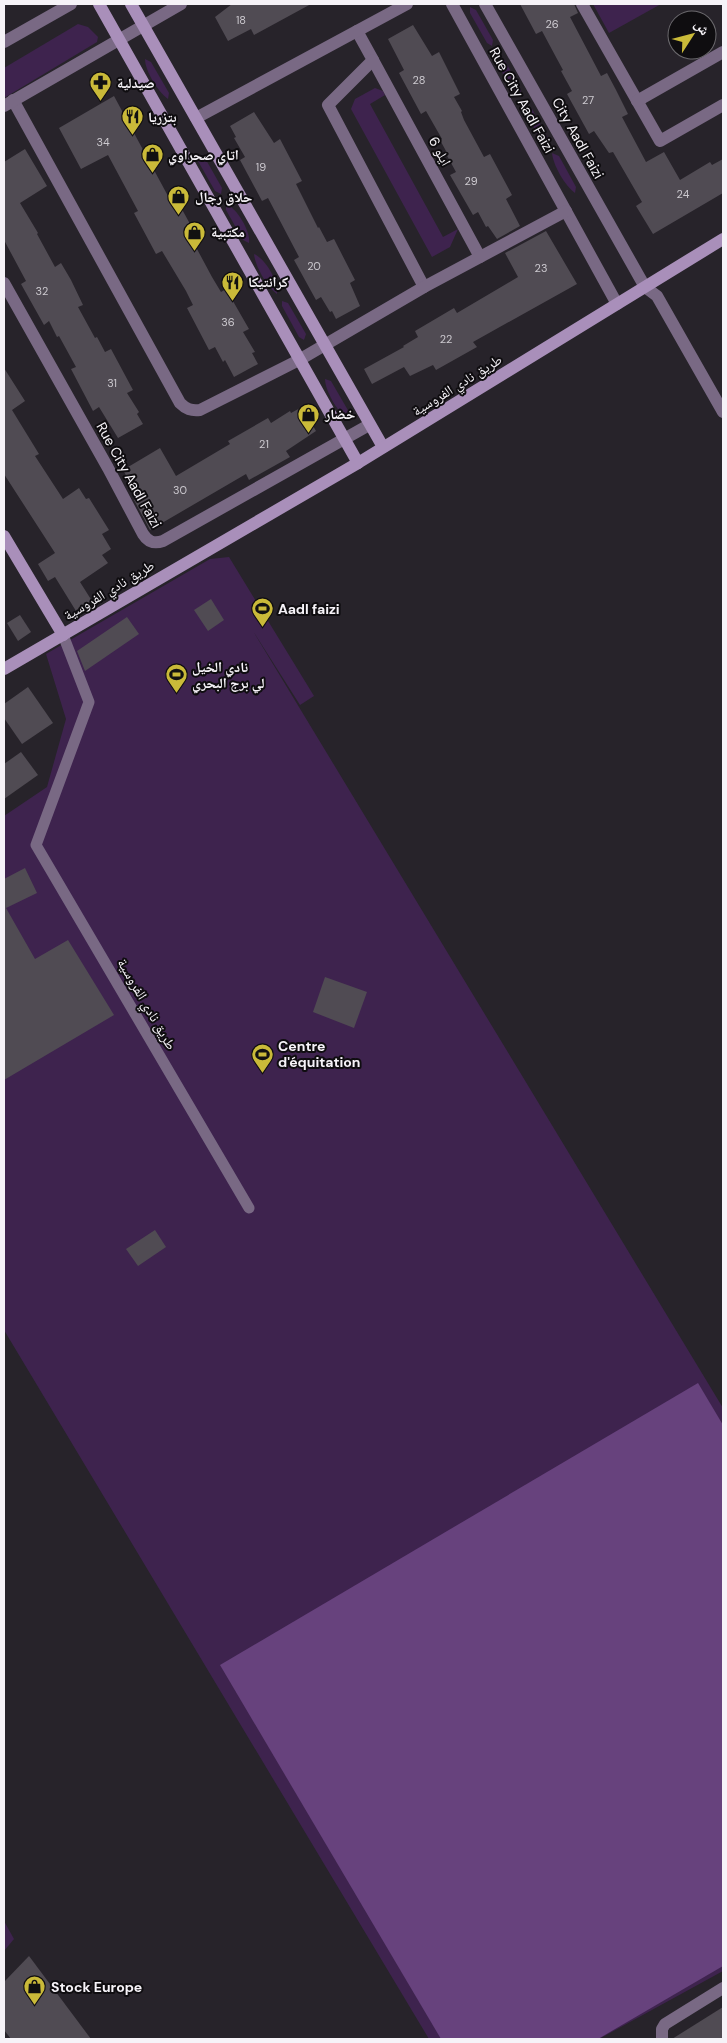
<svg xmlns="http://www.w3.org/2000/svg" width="727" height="2043" viewBox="0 0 727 2043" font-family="'DM Sans','Noto Naskh Arabic',sans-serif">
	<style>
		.green { fill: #3e234e }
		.forest { fill: #67427d }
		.building { fill: #504b53 }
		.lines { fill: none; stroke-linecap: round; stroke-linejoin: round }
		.service { stroke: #796984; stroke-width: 11 }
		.minor { stroke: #796984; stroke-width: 12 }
		.secondary { stroke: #a98fba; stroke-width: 12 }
		.labels { text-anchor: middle; stroke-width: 4; stroke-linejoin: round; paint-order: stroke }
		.number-label { font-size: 11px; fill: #ccc9cf }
		.poi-label { font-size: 14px; font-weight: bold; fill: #f6f3f8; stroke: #0f0d10; text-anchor: start }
		.street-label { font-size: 14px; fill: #f6f3f8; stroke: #0f0d10 }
	</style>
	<rect width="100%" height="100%" fill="#27232a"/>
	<g class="green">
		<path d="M593,4H661L609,33Z"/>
		<path d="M470,7L476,10L493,40L492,46L487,43L470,13Z"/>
		<path d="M78,24L88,27L98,37L97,42L4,98V68Z"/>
		<path d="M498,56L504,59L521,90L520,96C510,89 497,67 498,56Z"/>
		<path d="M145,59L151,62L169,93L168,99C158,92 145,71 145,59Z"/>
		<path d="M375,88L383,91L385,95L370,104L443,237L458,229L450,247L432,257L351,109L355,99Z"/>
		<path d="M525,106L532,109L549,140L548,146L542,142L525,112Z"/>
		<path d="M552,153L559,156L576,187L575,193C565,186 553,165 552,153Z"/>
		<path d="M198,155L205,158L222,188L221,194L215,191L198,161Z"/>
		<path d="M226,204C237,208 251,232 249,243L243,240L226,210Z"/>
		<path d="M254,254C265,258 279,282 277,294C267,287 255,266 254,254Z"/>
		<path d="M282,301L288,303L306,334L304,340L299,337L282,306Z"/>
		<path d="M325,379L331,381L349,412L347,418C337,412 325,390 325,379Z"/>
		<path d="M229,557L314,696L300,705L253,631L723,1408V1971L599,2039H429L4,1330V816L47,787L66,719L46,654L210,559Z"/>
		<path d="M4,1921L14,1939L4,1951Z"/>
	</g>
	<path class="forest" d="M698,1383L723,1425V1966L598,2039H441L220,1665Z"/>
	<g class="building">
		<path d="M232,4H311L254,35L251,29L228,41L215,17Z"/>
		<path d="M520,4H574L578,13L570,17L601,76L607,73L616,90L628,114L622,117L646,162L664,152L680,180L710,162L712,165L723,159V193L653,234L636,206L642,202L613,152L609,153L594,131L589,134L567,94L572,91L561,71L563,70L557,59L542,31L536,34Z"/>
		<path d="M413,25L432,56L439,52L460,94L454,97L462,111L461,112L464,120L484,157L490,154L512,195L506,199L520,226L497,239L488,226L486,227L478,212L473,215L450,175L456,172L445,152L446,151L440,140L442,139L426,111L421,114L399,73L404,70L388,39Z"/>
		<path d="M114,96L168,196L173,193L195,233L190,236L212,277L221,292L226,289L249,329L243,332L255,352L252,353L258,364L234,377L225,360L223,362L215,347L209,350L187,308L193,305L186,291L162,251L156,254L134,213L138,211L108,155L81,169L59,128Z"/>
		<path d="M254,112L274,143L280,139L302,181L296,184L318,228L319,227L327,242L334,239L355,280L350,283L360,306L336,319L332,311L330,312L321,297L316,300L294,260L299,257L268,198L262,201L240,160L245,157L234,138L236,137L230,126Z"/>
		<path d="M25,149L47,186L20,203L38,233L37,234L55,267L61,263L71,280L83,305L78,307L95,338L97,337L105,352L111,349L133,390L127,393L139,412L137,414L143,424L118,438L99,407L93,411L71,369L76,367L59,336L57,337L49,321L44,325L21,284L26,281L4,240V162Z"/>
		<path d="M546,231L577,284L473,342L477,347L436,370L433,365L410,376L404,367L372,384L364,369L404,347L403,346L418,337L415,331L454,308L457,313L518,277L505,253Z"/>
		<path d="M4,368L25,401L12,410L39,454L35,456L63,499L79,488L86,499L89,498L109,530L102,534L111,549L102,555L108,563L80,582L92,601L76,611L55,577L48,581L38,564L55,553L4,474Z"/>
		<path d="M302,407L316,431L286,451L290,457L249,480L246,474L150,530L134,500L139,498L123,470L160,448L176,476L230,444L228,441L268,418L271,423L290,411L291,413Z"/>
		<path d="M211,599L224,620L208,631L194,610Z"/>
		<path d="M20,615L31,632L18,641L7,623Z"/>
		<path d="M127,617L139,634L85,671L77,651Z"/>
		<path d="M28,687L53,723L22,744L4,718V704Z"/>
		<path d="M21,752L38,775L4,799V764Z"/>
		<path d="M25,868L37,893L6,908L35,959L68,940L114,1015L4,1080V879Z"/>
		<path d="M325,977L367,992L354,1028L313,1012Z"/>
		<path d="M155,1230L166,1247L138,1266L126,1249Z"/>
		<path d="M29,1956L91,2039H11L4,2030V1982Z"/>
		<path d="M723,2007V2039H672Z"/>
	</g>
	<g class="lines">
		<path class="service" d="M63,635L89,702L36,845L249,1208"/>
		<g class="minor">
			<path d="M452,4L617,304"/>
			<path d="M485,4L645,287L657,296L723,412"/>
			<path d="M582,4L660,141L723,105"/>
			<path d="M357,31L373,60L328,105L424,287"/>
			<path d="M4,42L71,4"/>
			<path d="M373,60L480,257"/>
			<path d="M13,100L180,403C186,409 191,411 200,410L299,360L424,287L566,211"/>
			<path d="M637,101L723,52"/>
			<path d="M4,106L181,4"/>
			<path d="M196,118L407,4"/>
			<path d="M4,283L108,468L143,534C148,542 154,544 163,541L369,425"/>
			<path d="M662,2039V2029L665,2024L723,1988"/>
		</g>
		<g class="secondary">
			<path d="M99,4L358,463"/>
			<path d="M131,4L383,447"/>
			<path d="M4,536L63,635"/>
			<path d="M4,669L358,463L723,239"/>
		</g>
	</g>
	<defs>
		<symbol id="pharmacy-pin" viewBox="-11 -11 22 30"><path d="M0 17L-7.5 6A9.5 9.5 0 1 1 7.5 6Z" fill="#caba39" stroke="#0f0d10"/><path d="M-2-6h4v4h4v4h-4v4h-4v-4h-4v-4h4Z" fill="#111"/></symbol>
		<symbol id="restaurant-pin" viewBox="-11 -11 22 30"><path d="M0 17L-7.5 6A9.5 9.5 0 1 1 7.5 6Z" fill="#caba39" stroke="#0f0d10"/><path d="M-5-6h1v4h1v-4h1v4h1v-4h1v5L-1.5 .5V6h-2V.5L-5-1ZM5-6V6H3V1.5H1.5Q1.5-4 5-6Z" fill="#111"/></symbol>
		<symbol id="shop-pin" viewBox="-11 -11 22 30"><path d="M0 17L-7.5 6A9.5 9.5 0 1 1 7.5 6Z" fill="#caba39" stroke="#0f0d10"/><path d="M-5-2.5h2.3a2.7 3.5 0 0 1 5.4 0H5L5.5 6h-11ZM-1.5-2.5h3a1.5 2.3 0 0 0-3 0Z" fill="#111"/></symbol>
		<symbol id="stadium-pin" viewBox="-11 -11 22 30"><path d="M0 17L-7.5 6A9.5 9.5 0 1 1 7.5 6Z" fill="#caba39" stroke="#0f0d10"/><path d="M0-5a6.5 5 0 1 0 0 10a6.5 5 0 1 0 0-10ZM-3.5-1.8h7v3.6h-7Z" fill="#111"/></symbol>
	</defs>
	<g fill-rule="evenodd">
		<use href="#pharmacy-pin" x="88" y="70" width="25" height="34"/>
		<use href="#restaurant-pin" x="120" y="104" width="25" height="34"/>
		<use href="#shop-pin" x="140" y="142" width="25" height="34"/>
		<use href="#shop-pin" x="166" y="184" width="25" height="34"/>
		<use href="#shop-pin" x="182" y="220" width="25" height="34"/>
		<use href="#restaurant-pin" x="220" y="270" width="25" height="34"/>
		<use href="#shop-pin" x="296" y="402" width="25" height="34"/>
		<use href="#stadium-pin" x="250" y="596" width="25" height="34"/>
		<use href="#stadium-pin" x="164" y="662" width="25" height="34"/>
		<use href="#stadium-pin" x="250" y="1042" width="25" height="34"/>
		<use href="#shop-pin" x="22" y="1974" width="25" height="34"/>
	</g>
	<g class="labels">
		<g class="number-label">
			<text x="241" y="24">18</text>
			<text x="552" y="28">26</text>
			<text x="419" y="84">28</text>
			<text x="588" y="104">27</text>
			<text x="103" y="146">34</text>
			<text x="261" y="171">19</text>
			<text x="471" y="185">29</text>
			<text x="683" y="198">24</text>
			<text x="314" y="270">20</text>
			<text x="541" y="272">23</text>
			<text x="42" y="295">32</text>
			<text x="228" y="326">36</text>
			<text x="446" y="343">22</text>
			<text x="112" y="387">31</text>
			<text x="264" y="448">21</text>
			<text x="180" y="494">30</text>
		</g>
		<g class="poi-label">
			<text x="117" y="88">صيدلية</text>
			<text x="148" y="122">بتزريا</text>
			<text x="168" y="160">اتاي صحراوي</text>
			<text x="195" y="202">حلاق رجال</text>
			<text x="211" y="237">مكتبية</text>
			<text x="248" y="287">كرانتيكا</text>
			<text x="325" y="419">خضار</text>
			<text x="278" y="614">Aadl faizi</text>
			<text x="192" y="672">نادي الخيل<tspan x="192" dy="16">لي برج البحري</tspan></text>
			<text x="278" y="1051">Centre<tspan x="278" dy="16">d'équitation</tspan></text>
			<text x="51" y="1992">Stock Europe</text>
		</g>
		<g class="street-label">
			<text transform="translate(522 100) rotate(61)" y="5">Rue City Aadl Faizi</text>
			<text transform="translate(578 138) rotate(61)" y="5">City Aadl Faizi</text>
			<text transform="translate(440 151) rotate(61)" y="5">ايلو 6</text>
			<text transform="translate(457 385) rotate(-32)" y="5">طريق نادي الفروسية</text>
			<text transform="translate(129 475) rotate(61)" y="5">Rue City Aadl Faizi</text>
			<text transform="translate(109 590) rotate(-31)" y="5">طريق نادي الفروسية</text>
			<text transform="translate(147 1004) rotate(60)" y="5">طريق نادي الفروسية</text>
		</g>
	</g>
	<rect width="727" height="2043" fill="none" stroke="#f6f3f8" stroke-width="10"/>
	<g transform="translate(692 35) rotate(54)"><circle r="24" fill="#0f0d10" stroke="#6b696d"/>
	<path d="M0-4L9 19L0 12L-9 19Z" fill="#caba39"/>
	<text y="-8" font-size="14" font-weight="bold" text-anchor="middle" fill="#f6f3f8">ش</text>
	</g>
</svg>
